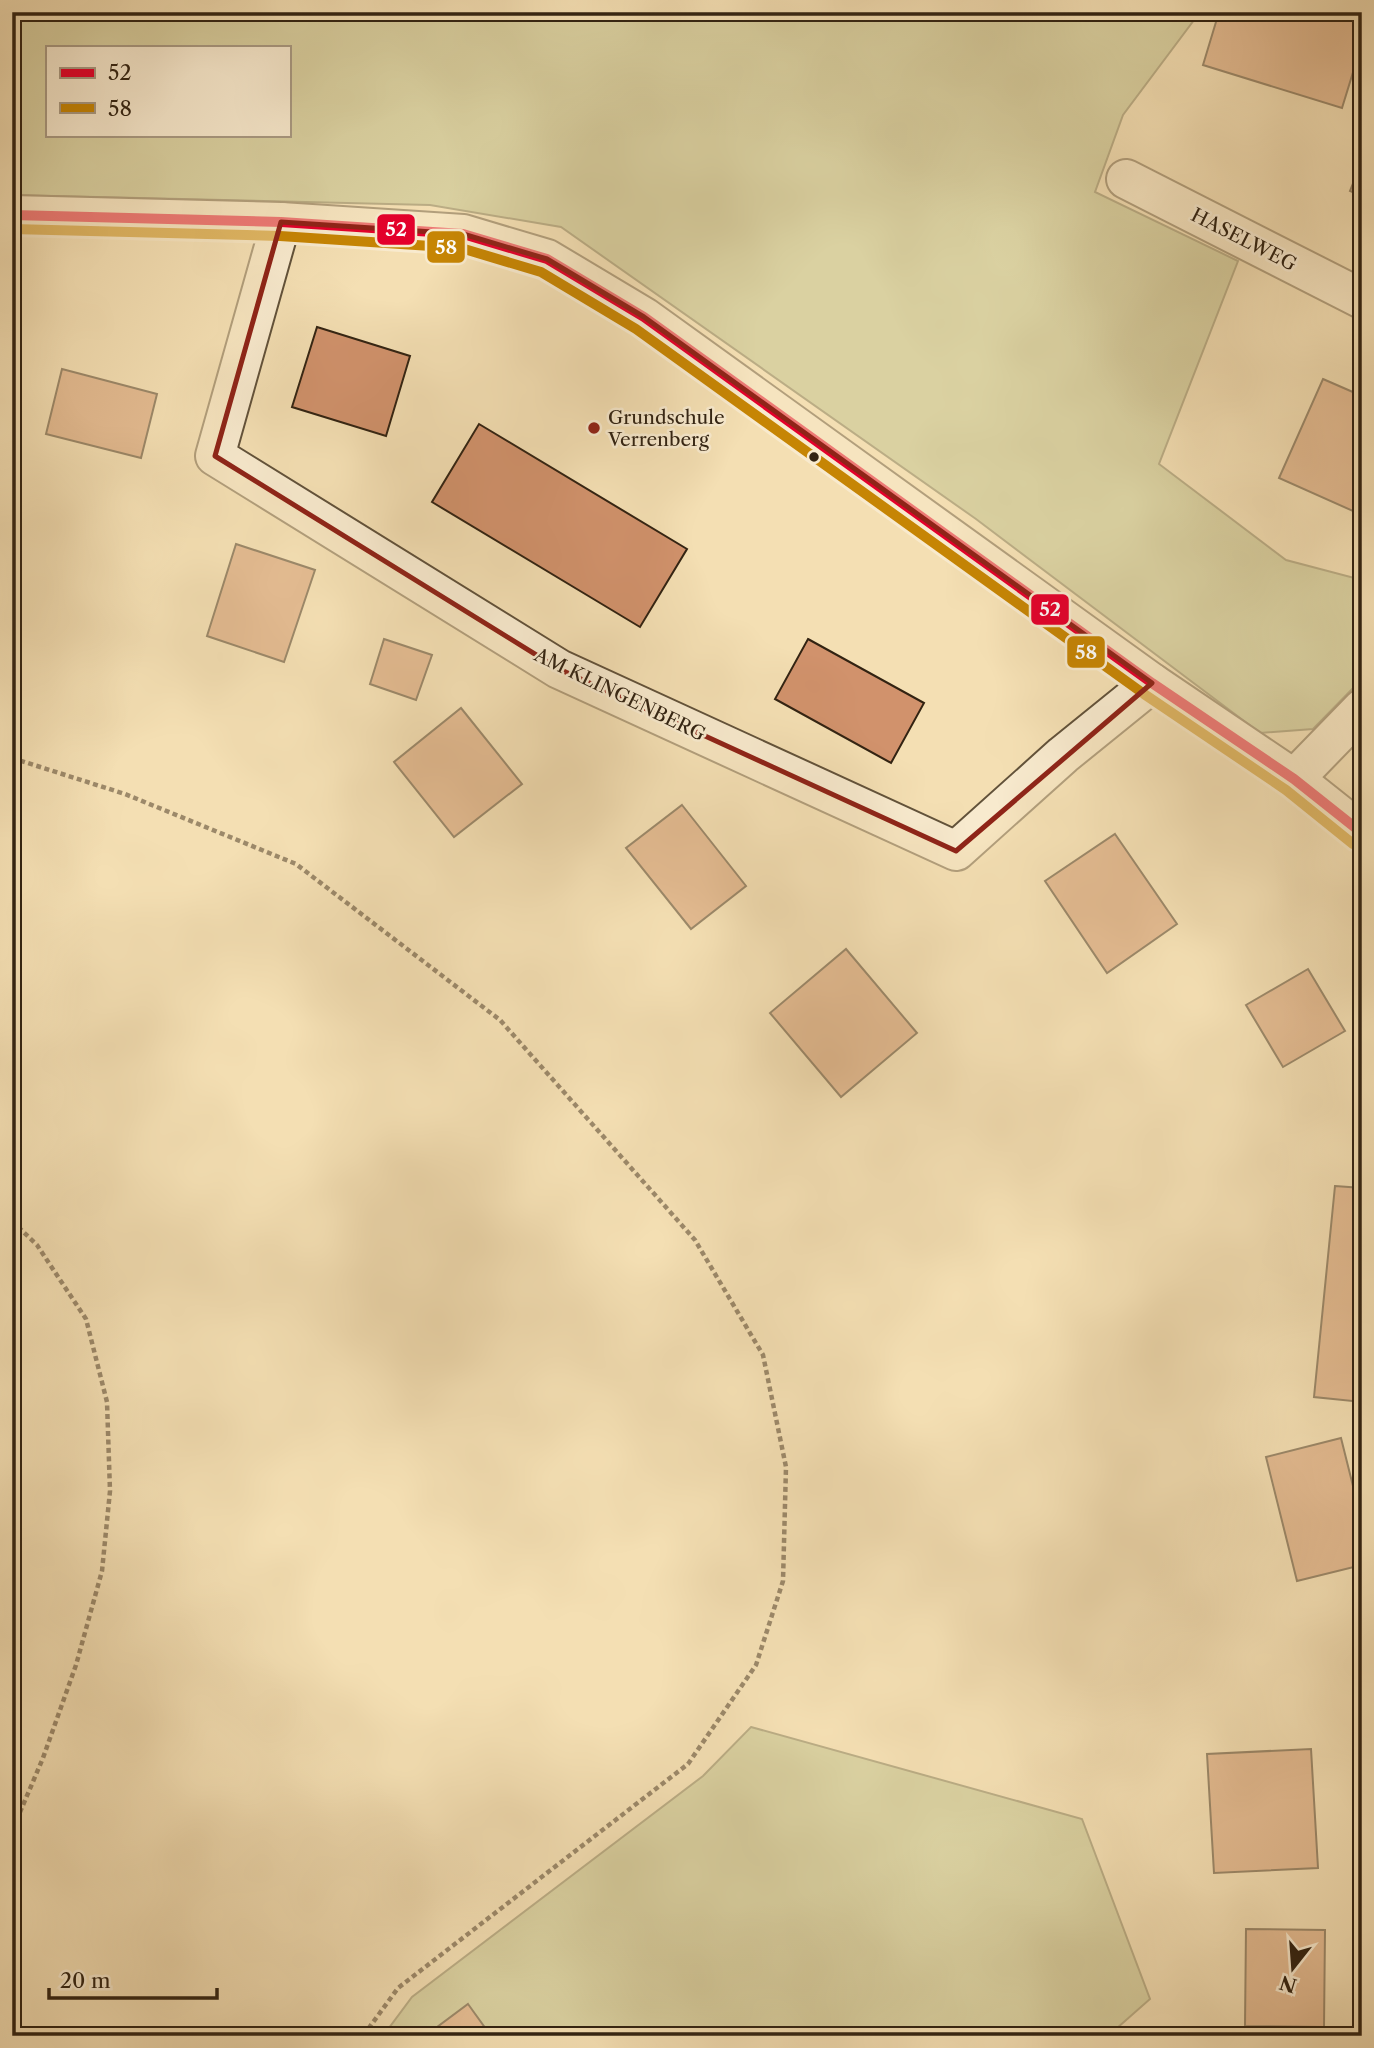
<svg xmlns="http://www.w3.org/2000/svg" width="1374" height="2048" viewBox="0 0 1374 2048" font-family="'Libre Caslon Text',serif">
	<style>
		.green { fill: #bbc28c; stroke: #76724f; stroke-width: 2; fill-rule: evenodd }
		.building { fill: #d1926c; stroke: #322312; stroke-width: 2 }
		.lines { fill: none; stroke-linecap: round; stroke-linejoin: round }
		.minor-casing { stroke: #62523a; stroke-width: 42 }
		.path { stroke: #322312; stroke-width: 4.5; stroke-dasharray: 5 3.5; stroke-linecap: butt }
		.minor { stroke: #f8eace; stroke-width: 38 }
		.bus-1-casing { stroke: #f8eace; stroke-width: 16 }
		.bus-2-casing { stroke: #f8eace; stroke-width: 16 }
		.bus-1 { stroke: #e4002b; stroke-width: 10 }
		.bus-2 { stroke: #c68504; stroke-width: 10 }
		.marked { fill: none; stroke: #8f2418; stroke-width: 5; stroke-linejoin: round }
		.poi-dot { fill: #8f2418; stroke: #f8eace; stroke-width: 2.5 }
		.bus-dot { fill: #322312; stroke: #f8eace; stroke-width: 2.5 }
		.labels { text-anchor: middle; stroke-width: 5; stroke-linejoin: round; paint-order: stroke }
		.street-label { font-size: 19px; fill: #322312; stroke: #f8eace }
		.poi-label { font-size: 19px; fill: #322312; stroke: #f8eace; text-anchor: start }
		.line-badge { stroke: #f8eace; stroke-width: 2.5 }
		.badge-label { font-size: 19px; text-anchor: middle; font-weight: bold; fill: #fff }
	</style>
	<rect width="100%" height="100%" fill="#f4dfb3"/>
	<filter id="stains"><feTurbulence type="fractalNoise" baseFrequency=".00286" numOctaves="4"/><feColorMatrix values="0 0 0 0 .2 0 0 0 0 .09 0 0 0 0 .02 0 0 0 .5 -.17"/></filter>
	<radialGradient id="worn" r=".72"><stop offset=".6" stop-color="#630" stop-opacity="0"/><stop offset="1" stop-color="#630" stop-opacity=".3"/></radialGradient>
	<g class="green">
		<path d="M12,12H1200L1123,115L1095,192L1238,261L1159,464L1286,560L1362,580V679L1313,729L1260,733L976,519L561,227L430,205L12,195ZM47,47H289V135H47Z"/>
		<path d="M751,1727L1082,1819L1150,1999L1108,2036H383L412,1997L703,1776Z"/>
	</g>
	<g class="building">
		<path d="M1219,12H1323L1362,24V43L1342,108L1203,65Z"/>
		<path d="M1362,161V196L1350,191Z"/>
		<path d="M317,327L410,356L386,436L292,407Z"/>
		<path d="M62,369L157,394L141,458L46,434Z"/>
		<path d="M1323,379L1362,396V515L1279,478Z"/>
		<path d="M479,424L687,549L640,627L432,502Z"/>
		<path d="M236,544L315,570L284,662L207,636Z"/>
		<path d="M384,639L432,655L416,700L370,684Z"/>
		<path d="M808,639L924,703L891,763L775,699Z"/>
		<path d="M461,708L522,784L454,837L394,762Z"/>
		<path d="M682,805L746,886L691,929L626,848Z"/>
		<path d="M1115,834L1177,924L1107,973L1045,881Z"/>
		<path d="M846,949L917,1033L841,1097L770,1013Z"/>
		<path d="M1308,969L1345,1031L1283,1067L1246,1005Z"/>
		<path d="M1335,1186L1362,1188V1402L1314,1397Z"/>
		<path d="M1341,1438L1362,1522V1565L1297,1581L1266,1457Z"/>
		<path d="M1311,1749L1318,1868L1214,1873L1207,1754Z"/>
		<path d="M1246,1929L1325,1930L1324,2027L1245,2026Z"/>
		<path d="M468,2004L491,2036H425Z"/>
	</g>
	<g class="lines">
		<defs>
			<g id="minor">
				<path d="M1126,179L1362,299"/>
				<path d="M12,215L281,222L463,234L547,259L644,317L1152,683L1294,779L1362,833"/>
				<path d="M281,222L215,456L559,669L956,851L1063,755L1152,683"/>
				<path d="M1294,779L1362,709"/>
			</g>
		</defs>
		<use href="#minor" class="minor-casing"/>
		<g class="path">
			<path d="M12,758L125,794L296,864L500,1020L695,1240L763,1355L786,1467L783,1581L756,1665L688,1764L398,1988L363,2036"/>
			<path d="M12,1221L37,1245L86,1319L107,1402L110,1491L102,1571L76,1665L43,1758L12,1831"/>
		</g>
		<use href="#minor" class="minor"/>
		<defs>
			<path id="bus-1" d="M12,215L281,222L463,234L547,259L644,317L1152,683L1294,779L1362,833"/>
			<path id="bus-2" d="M12,229L280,236L461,248L541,272L636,329L1144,694L1286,790L1353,844"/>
		</defs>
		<use href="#bus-1" class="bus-1-casing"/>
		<use href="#bus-2" class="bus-2-casing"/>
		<use href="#bus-1" class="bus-1"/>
		<use href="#bus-2" class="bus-2"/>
	</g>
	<path d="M0 0H1374V2048H0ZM281,222L463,234L547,259L644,317L1152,683L956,851L559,669L215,456Z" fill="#f4dfb3" fill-opacity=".55" fill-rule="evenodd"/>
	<path class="marked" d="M281,222L463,234L547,259L644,317L1152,683L956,851L559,669L215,456Z"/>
	<circle class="poi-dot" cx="594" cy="428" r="7"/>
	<circle class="bus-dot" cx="814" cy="457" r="6"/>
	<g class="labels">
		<g class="street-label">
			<text transform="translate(1244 239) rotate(27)" y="7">HASELWEG</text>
			<text transform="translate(620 694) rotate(26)" y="7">AM KLINGENBERG</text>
		</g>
		<g class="poi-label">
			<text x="608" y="424">Grundschule<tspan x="608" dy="22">Verrenberg</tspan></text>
		</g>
	</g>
	<g class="line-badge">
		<rect x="376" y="213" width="40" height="33" rx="7" fill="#e4002b"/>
		<rect x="426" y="230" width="40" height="34" rx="7" fill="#c68504"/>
		<rect x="1030" y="593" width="40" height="33" rx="7" fill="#e4002b"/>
		<rect x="1066" y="635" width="40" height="34" rx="7" fill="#c68504"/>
	</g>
	<g class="badge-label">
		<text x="396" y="236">52</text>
		<text x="446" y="254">58</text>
		<text x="1050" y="616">52</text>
		<text x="1086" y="659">58</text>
	</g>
	<rect width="1374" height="2048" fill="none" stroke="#f4dfb3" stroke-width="42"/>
	<rect x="14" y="14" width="1346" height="2020" fill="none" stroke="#322312" stroke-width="3.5"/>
	<rect x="21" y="21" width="1332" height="2006" fill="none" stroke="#322312" stroke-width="2"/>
	<rect x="46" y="46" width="245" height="91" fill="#f8eace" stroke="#a99a83" stroke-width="2"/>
	<rect x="60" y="68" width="35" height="10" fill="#e4002b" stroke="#a99a83" stroke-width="2"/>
	<text x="108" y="80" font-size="21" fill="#322312">52</text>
	<rect x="60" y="103" width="35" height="10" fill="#c68504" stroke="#a99a83" stroke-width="2"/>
	<text x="108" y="116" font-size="21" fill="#322312">58</text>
	<g transform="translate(1293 1968) rotate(197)" stroke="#f8eace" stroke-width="5" paint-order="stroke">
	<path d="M0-5L12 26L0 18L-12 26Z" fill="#322312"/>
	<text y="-10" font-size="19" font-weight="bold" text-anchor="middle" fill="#322312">N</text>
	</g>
	<path d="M49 1988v10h168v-10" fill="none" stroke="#322312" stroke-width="3.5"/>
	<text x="60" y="1988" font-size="21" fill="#322312" stroke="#f8eace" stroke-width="5" paint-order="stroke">20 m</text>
	<rect width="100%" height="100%" filter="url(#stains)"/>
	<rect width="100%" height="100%" fill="url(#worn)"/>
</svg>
